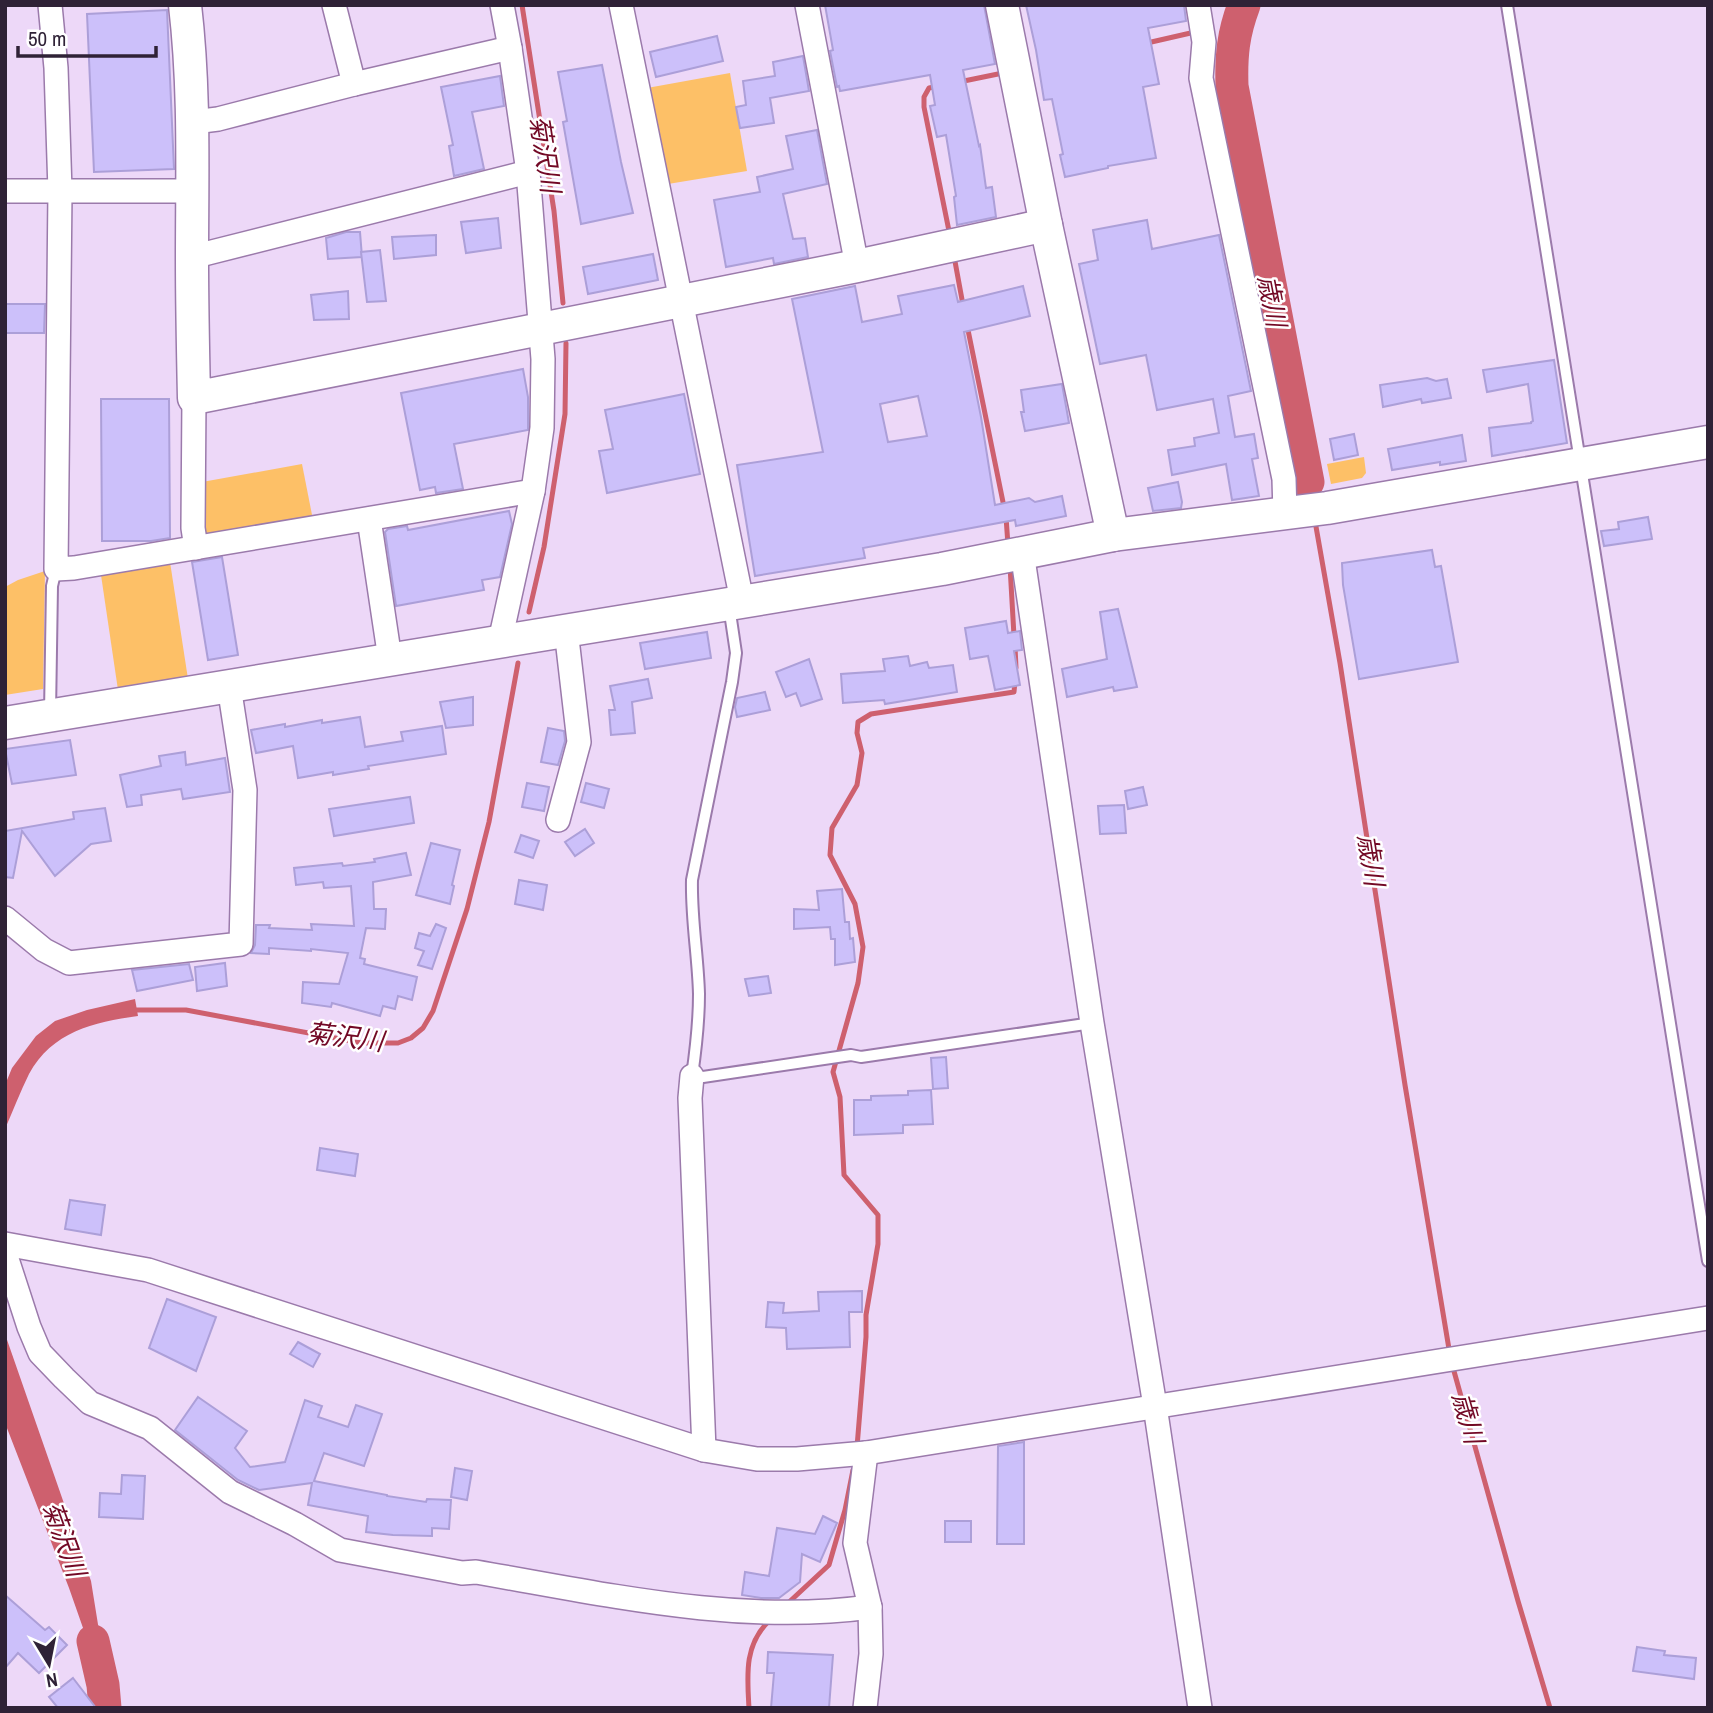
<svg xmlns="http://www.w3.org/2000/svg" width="1713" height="1713" viewBox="0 0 1713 1713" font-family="'Archivo Narrow','Noto Sans JP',sans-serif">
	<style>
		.green { fill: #fdc067 }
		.water { fill: #ce606e }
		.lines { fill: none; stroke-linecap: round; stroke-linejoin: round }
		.stream { stroke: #ce606e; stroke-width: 5 }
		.river { stroke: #ce606e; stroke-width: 33 }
		.building { fill: #ccc0fa; stroke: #ac9fd8; stroke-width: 2; fill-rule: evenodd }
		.lane-casing { stroke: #9b7aab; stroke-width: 14 }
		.street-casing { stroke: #9b7aab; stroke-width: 26 }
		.secondary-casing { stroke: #9b7aab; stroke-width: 35 }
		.lane { stroke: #fff; stroke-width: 10 }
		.street { stroke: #fff; stroke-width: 23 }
		.secondary { stroke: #fff; stroke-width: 32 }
		.labels { text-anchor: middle; stroke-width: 5; stroke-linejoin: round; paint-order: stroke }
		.water-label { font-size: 26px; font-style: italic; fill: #720825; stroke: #fff }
	</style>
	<rect width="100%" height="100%" fill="#edd8f8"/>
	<g class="green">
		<path d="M730,73L747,171L668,184L647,88Z"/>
		<path d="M1364,457L1366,473L1362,478L1331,484L1327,464Z"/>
		<path d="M302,464L313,520L216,535L206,533L203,524L202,482Z"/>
		<path d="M170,562L188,679L118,690L101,575Z"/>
		<path d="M45,571L43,689L5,695V587L18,580Z"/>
	</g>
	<g class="water">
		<path d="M135,999L138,1016C93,1022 52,1032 29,1074C20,1092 13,1111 5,1129V1085L12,1068L36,1036L55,1021L87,1010Z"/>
		<path d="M5,1334L91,1581L101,1643L103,1685L69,1588L5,1423Z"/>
	</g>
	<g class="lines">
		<g class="stream">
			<path d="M522,5L554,211L563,303"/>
			<path d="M1147,43L1195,32"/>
			<path d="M959,82L998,74"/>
			<path d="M939,86L929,88L924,97V107L950,236"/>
			<path d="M954,256L963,305"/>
			<path d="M967,325L1004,507"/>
			<path d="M1308,482L1311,501"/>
			<path d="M1006,517L1008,545"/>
			<path d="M1315,521L1340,663L1405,1085L1450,1355"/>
			<path d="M1010,566L1014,636"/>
			<path d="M529,612L544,547L565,414L566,343"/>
			<path d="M1015,646L1016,668"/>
			<path d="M131,1010H186L362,1043H398L411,1038L423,1028L433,1011L467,909L489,822L518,663"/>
			<path d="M1452,1364L1518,1601L1550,1708"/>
			<path d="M857,1447L866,1337V1315L878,1244V1215L844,1175L840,1097L833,1072L858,983L863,947L855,904L830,855L832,828L857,785L862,753L857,733L858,722L871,714L1014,692L1015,681"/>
			<path d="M787,1604L829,1565L845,1510L853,1470"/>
			<path d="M749,1708C747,1675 744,1644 770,1620"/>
		</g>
		<g class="river">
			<path d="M1244,5C1233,34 1231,56 1232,86L1308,482"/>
			<path d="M93,1641L103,1685L105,1708"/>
		</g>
	</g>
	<g class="building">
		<path d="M825,5H984L995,64L963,70L979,146L980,145L986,188L992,187L996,217L957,225L954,197L956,196L946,135L937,137L930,106L935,105L930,75L840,91L839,86L837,87L830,51L833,50Z"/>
		<path d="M1026,5H1184L1186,21L1148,28L1159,84L1143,87L1156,158L1108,166V168L1065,177L1060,155L1063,154L1052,99L1044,100L1036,50Z"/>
		<path d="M167,10L174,169L94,172L87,14Z"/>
		<path d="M717,36L723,61L656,77L650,52Z"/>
		<path d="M803,56L809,91L770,98L774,123L740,128L736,107L746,105L743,81L775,76L773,62Z"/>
		<path d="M602,65L621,162L633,213L581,224L563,122L567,121L558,72Z"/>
		<path d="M500,76L504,106L472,112L484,169L454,176L449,146L453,145L441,87Z"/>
		<path d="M817,130L827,184L783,194L793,239L805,238L808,257L774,264L773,258L726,267L714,200L760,192L757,177L793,169L786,136Z"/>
		<path d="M498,218L501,248L466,253L461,222Z"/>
		<path d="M1147,220L1152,249L1219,235L1251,391L1228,396L1235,437L1254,434L1258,458L1252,459L1259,496L1232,500L1226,464L1172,475L1168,450L1195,446L1194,438L1219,433L1213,399L1157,410L1146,355L1100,364L1079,264L1098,260L1093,230Z"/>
		<path d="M346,232H360L362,257L328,259L326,238Z"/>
		<path d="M436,235V255L394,259L392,237Z"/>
		<path d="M380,250L386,301L367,302L361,252Z"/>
		<path d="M653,254L658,280L588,294L583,267Z"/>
		<path d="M954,285L958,302L1023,286L1030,316L964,332L981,417L995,505L1029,498L1035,502L1062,496L1066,516L1016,526L1015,520L863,548L865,558L755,576L737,465L823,452L792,299L855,286L862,322L902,314L898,296ZM918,396L927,436L888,442L880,404Z"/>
		<path d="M348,291L349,319L314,320L311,295Z"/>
		<path d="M5,304H45L44,333H5Z"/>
		<path d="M1554,360L1567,443L1492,456L1489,428L1531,423V422L1533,421L1528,384L1487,392L1483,370Z"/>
		<path d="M523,369L528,397V430L454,444L463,489L436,493L435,487L420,490L401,393Z"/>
		<path d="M1427,378L1436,381L1447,379L1451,398L1422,403L1421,399L1383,407L1380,385Z"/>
		<path d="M1062,384L1069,423L1025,431L1021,412H1024L1021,390Z"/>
		<path d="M684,394L700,474L607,493L599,451L613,449L605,410Z"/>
		<path d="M101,399H169L170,538L151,541H102Z"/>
		<path d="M1354,434L1358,455L1334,460L1330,439Z"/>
		<path d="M1462,435L1466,461L1440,465V462L1392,470L1388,449Z"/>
		<path d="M1178,482L1182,502L1181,508L1153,511L1148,488Z"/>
		<path d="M509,511L512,524L500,577L482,580L484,590L396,606L385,532L388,529L407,526L408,530Z"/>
		<path d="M1648,517L1652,539L1604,546L1601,531L1619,529L1618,522Z"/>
		<path d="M1432,550L1435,567L1441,566L1458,662L1359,679L1343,585L1342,563Z"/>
		<path d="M222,557L238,655L208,660L192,562Z"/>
		<path d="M1118,609L1137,687L1114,691L1113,687L1067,697L1062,669L1107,659L1100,612Z"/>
		<path d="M1006,621L1008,633L1020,631L1022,650L1014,651L1020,685L995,690L988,656L970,659L965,628Z"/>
		<path d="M707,632L711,658L645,669L640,643Z"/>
		<path d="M908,656L910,666L927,662L929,668L953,665L957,692L885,704L884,700L843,703L841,674L885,671L883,659Z"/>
		<path d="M809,659L822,699L801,706L796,693L786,697L776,672Z"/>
		<path d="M648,679L652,698L632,702L635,733L611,735L609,710H615L610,686Z"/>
		<path d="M765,692L770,710L737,717L735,707L737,698Z"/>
		<path d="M473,697V725L446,728L440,702Z"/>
		<path d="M360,717L365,747L403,741L401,732L442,726L446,754L368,766L369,769L333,775V772L298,778L293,746L256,753L251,730L285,724V727L322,720V723Z"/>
		<path d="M548,728L564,731L565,741L558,765L541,762Z"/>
		<path d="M70,740L76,775L12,784L5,749Z"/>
		<path d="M185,752L186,765L225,758L230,792L183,799L181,789L141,795L142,805L127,807L120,775L161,766L159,756Z"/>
		<path d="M527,783L549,787L544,811L522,807Z"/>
		<path d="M586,783L609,789L604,808L581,802Z"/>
		<path d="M1143,787L1147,805L1128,809L1125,791Z"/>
		<path d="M410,797L414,823L334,836L329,809Z"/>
		<path d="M1124,805L1126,833L1100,834L1098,806Z"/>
		<path d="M105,808L111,841L91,844L55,876L22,831L13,878L5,877V831L74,819L73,812Z"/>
		<path d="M585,829L594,843L575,856L565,842Z"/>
		<path d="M521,835L539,841L533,858L515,852Z"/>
		<path d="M431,843L460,850L452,885L454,886L450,904L416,895Z"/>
		<path d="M406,853L411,875L373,882L374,909H386L385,929L366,928L360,958L365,959L364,964L417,977L412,1000L398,996L395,1009L383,1006L380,1016L332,1003L331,1007L302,1003L303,982L339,984L348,953L311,949V951L269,948V954L251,953L255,945L256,925H270L269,928L312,930L311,924L354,926L351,886L324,888L323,882L296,885L294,868L342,863L343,866L375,862L374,859Z"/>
		<path d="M519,880L547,885L543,910L515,904Z"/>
		<path d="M842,889L845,922H849L850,939L853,938L855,962L835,965V939H831L830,927L794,929V909L819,910L817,891Z"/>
		<path d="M436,924L446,928L432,969L418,965L424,951L415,948L419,933L430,936Z"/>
		<path d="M225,963L227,986L197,991L195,967Z"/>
		<path d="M189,964L193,980L137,991L132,970Z"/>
		<path d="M768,976L771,993L749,996L745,979Z"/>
		<path d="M946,1057L948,1088L933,1089L931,1058Z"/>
		<path d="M931,1090L933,1124L903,1125V1133L854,1135V1100H871V1096L908,1095V1091Z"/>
		<path d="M320,1148L358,1154L355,1176L317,1170Z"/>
		<path d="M70,1200L105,1205L101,1235L65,1229Z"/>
		<path d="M862,1291V1312H849L850,1347L787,1349L786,1328L766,1327L768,1302L784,1303L783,1313L819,1311L818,1292Z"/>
		<path d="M167,1299L216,1317L196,1371L149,1348Z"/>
		<path d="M298,1342L320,1354L313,1367L290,1354Z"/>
		<path d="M198,1397L247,1431L235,1448L250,1467L285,1462L305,1400L322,1406L318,1417L348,1427L356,1405L382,1414L364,1466L324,1453L314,1481L387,1495V1496L426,1502L427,1499L451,1500L449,1529L432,1528V1536L393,1535L366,1532L368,1516L308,1505L312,1483L259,1490L238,1480L175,1430Z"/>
		<path d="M1024,1442V1544H997L998,1446Z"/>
		<path d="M455,1468L472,1471L467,1500L451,1497Z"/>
		<path d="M122,1475L145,1476L143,1519L99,1517L100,1493L121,1494Z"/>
		<path d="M823,1516L837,1523L820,1562L802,1554L800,1582L779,1598H761L742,1595L745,1572L769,1576L777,1528L815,1534Z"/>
		<rect x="945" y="1521" width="26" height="21"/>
		<path d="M5,1595L45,1630L49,1627L67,1645L39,1673L18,1653L5,1668Z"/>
		<path d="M1637,1647L1665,1651L1664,1655L1696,1658L1694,1679L1633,1671Z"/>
		<path d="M768,1652L833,1655L829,1708H771L774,1673H767Z"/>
		<path d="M73,1678L96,1708H58L49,1697Z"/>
	</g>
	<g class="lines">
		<defs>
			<g id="lane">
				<path d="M1507,5L1708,1261"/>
				<path d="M729,606L736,653L732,682L692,880C691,918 698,956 699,994C699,1022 696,1048 692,1076L703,1077L851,1055L861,1057L1092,1023"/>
				<path d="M50,713L52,586L56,569"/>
			</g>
			<g id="street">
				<path d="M50,5L56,68L60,191L56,569L74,568L533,491"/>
				<path d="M334,5L354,84"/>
				<path d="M621,5L742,601"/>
				<path d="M807,5L857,266"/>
				<path d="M1198,5L1204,42L1201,78L1284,479L1285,513"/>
				<path d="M194,122L218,119L354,84L510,48"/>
				<path d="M5,191H193"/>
				<path d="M192,257L528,172"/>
				<path d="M194,398L193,528L196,548"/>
				<path d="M369,519L390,659"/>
				<path d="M1022,552L1092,1023L1155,1406L1200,1708"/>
				<path d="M500,641L533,491L542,428L543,359L528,172L510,48L502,5"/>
				<path d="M558,820L579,742L566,630"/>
				<path d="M5,918L44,950L69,963L241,944L245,790L229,686"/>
				<path d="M692,1076L690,1098L704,1450"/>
				<path d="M5,1244L148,1270L704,1450L757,1459H797L866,1453L1708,1318"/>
				<path d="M5,1253L29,1327L40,1353L64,1378L90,1403L150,1428L230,1492L295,1524L340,1550L462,1573L476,1572C605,1594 738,1625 870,1607"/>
				<path d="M865,1708L871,1654L870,1607L855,1543L866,1453"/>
			</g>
			<g id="secondary">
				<path d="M185,5C195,90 192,173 192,258C192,305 193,352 194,398L857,266L1046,225"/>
				<path d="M1002,5L1046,225L1113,535"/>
				<path d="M5,723L942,569L1113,535L1327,508L1708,442"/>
			</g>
		</defs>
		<use href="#lane" class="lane-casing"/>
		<use href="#street" class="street-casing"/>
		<use href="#secondary" class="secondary-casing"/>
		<use href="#lane" class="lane"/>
		<use href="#street" class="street"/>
		<use href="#secondary" class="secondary"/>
	</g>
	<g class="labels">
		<g class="water-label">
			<text transform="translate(545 154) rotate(81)" y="9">菊沢川</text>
			<text transform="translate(1272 301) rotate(79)" y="9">歳川</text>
			<text transform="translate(1371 860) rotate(81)" y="9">歳川</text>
			<text transform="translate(345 1037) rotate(7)" y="9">菊沢川</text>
			<text transform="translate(1468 1418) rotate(74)" y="9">歳川</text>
			<text transform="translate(64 1539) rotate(70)" y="9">菊沢川</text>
		</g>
	</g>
	<rect width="1713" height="1713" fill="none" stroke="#2f2236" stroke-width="14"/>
	<g transform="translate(49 1664) rotate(170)" stroke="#ffffff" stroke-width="5" paint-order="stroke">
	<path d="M0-5L12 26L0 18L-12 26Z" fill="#2f2236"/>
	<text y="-10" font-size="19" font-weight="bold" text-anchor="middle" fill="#2f2236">N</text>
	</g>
	<path d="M18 46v10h138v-10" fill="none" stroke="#2f2236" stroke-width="3.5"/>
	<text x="28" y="46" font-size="21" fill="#2f2236" stroke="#ffffff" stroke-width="5" paint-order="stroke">50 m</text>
</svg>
